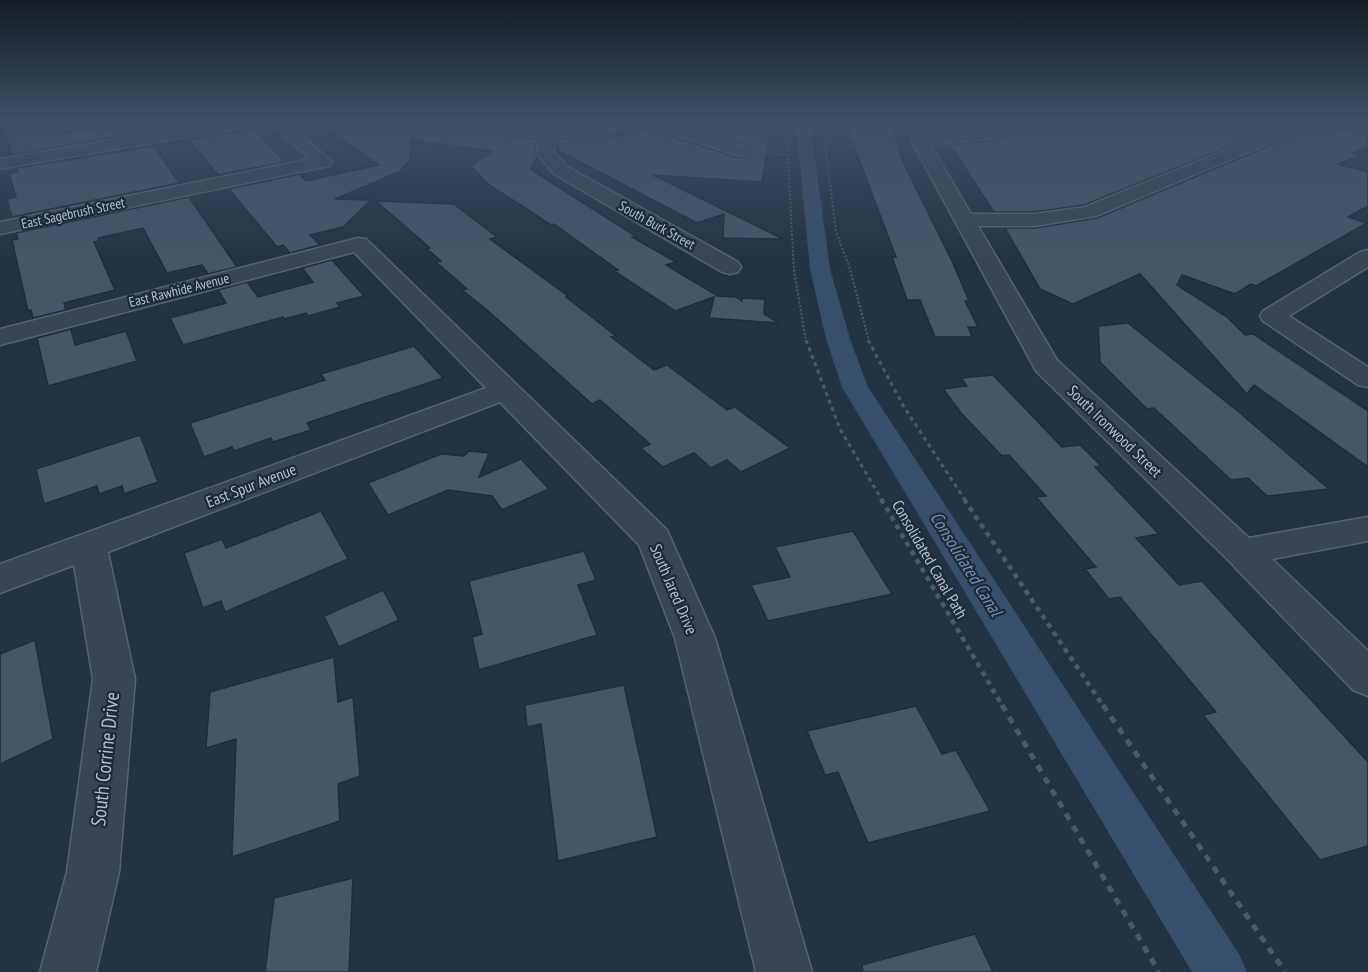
<svg xmlns="http://www.w3.org/2000/svg" width="1368" height="972" viewBox="0 0 1368 972" font-family="'PT Sans Narrow',sans-serif">
	<style>
		.green { fill: #264345 }
		.lines { fill: none; stroke-linecap: round; stroke-linejoin: round }
		.canal { fill: #364f6c; fill-rule: evenodd }
		.building { fill: #465568; stroke: #1f2c3a; stroke-width: 1.5 }
		.minor-casing { stroke: #576370; stroke-width: 3 }
		.path-far3 { stroke: #445f61; stroke-width: 2; stroke-dasharray: 2 2; stroke-linecap: butt }
		.path-far2 { stroke: #445f61; stroke-width: 3; stroke-dasharray: 4 4; stroke-linecap: butt }
		.path-far1 { stroke: #445f61; stroke-width: 4.5; stroke-dasharray: 5 5; stroke-linecap: butt }
		.path { stroke: #445f61; stroke-width: 5; stroke-dasharray: 7 7; stroke-linecap: butt }
		.minor { fill: #394553; fill-rule: evenodd }
		.labels { text-anchor: middle; stroke-width: 4.5; stroke-linejoin: round; paint-order: stroke }
		.far-street-label { font-size: 14px; fill: #b6c0cd; stroke: #1d2a39 }
		.street-label { font-size: 16px; fill: #b6c0cd; stroke: #1d2a39 }
		.water-label { font-size: 18px; font-style: italic; fill: #7392b3; stroke: #1d2a39 }
		.near-street-label { font-size: 20px; fill: #b6c0cd; stroke: #1d2a39 }
	</style>
	<rect width="100%" height="100%" fill="#243344"/>
	<g class="green">
		<path d="M132,122H219L142,134Z"/>
		<path d="M1318,122H1368V134L1320,123Z"/>
	</g>
	<g class="lines">
		<path class="canal" d="M796,122H810L830,269L850,339L868,387L1239,954L1247,972H1192L842,387L826,339L810,269Z"/>
	</g>
	<g class="building">
		<path d="M2,122H43L62,134L100,128L103,132L111,131L115,137L12,155Z"/>
		<path d="M319,122H359L368,128L376,126V122H469L472,127L497,134L537,139L534,152L537,158L530,169L637,237H632L676,262L666,265L718,296H716L736,297L742,301V298L765,299L764,314L779,323L709,318L714,297L675,311L614,271L618,270L554,224L551,225L488,184L471,166L493,151L411,140L410,159L401,171L335,199L371,200L343,227L310,235L320,245L290,253L283,245L277,247L229,189L299,174L306,181L379,165Z"/>
		<path d="M507,122H590L591,123L539,126Z"/>
		<path d="M688,122H771L762,182L653,175L783,239L723,238L724,214L697,223L557,150L558,139L605,135L608,138L650,130L738,158L745,157L750,152L746,145L683,124Z"/>
		<path d="M870,122H891L903,162L953,263L969,301H965L978,327H968L972,337H935L920,300H907L892,257H896L847,128Z"/>
		<path d="M911,122H1009L987,127L927,132Z"/>
		<path d="M1044,122H1290L1084,205L1035,212H994L954,151L946,145L988,141L1041,127Z"/>
		<path d="M1317,124L1368,136V147L1353,153L1360,155L1338,164L1368,172V206L1348,217L1367,223L1256,286L1251,284L1235,294L1182,275L1177,285L1227,317L1245,335L1253,334L1368,411V467L1254,385L1247,394L1140,274L1073,304L1040,289L1005,228H1035L1097,218L1314,127Z"/>
		<path d="M254,129L285,162L218,175L189,140Z"/>
		<path d="M154,146L179,183L12,217L7,199L16,197L9,174L18,172L17,168Z"/>
		<path d="M189,197L237,267L208,274L202,265L167,273L143,228L98,238L99,241L94,242L115,290L64,303L66,310L33,318L31,310L28,311L12,240L18,239L16,233Z"/>
		<path d="M376,201L454,204L497,237L490,239L568,296L566,297L616,336L611,337L654,370L667,365L727,410L735,407L790,448L741,472L727,460L711,468L694,453L663,467L641,448L650,444L600,400L592,404L487,310L462,290L467,289L436,262L441,261L427,249L430,248Z"/>
		<path d="M332,260L364,296L337,303L340,307L308,316L306,313L284,319L283,317L183,345L170,318L226,303L218,290L247,282L258,297L313,282L302,268Z"/>
		<path d="M1128,323L1240,413L1329,489L1267,496L1248,478L1231,480L1154,408L1147,409L1100,362L1098,326Z"/>
		<path d="M71,329L75,345L126,331L137,361L48,386L37,338Z"/>
		<path d="M414,346L443,378L307,423L311,430L273,442L271,438L234,451L232,447L204,457L190,423L325,380L321,374Z"/>
		<path d="M993,375L1062,447L1080,445L1101,466L1095,467L1159,534L1136,538L1179,585L1202,581L1368,762V846L1320,860L1203,715L1216,712L1120,597L1109,599L1085,569L1096,567L1036,497L1046,496L1009,455L1002,456L962,414L943,389L967,386L961,378Z"/>
		<path d="M140,435L158,482L124,494L122,486L99,494L97,486L44,504L36,469Z"/>
		<path d="M469,451L489,453L479,477L521,459L549,489L502,510L492,496L448,490L388,515L368,483L441,454L464,456Z"/>
		<path d="M321,511L348,559L225,612L221,601L203,608L184,553L222,539L226,548Z"/>
		<path d="M853,531L892,594L768,621L751,585L790,577L775,547Z"/>
		<path d="M584,551L596,580L578,585L597,635L479,670L472,637L482,634L469,581Z"/>
		<path d="M383,590L399,620L339,647L324,616Z"/>
		<path d="M35,640L53,739L0,764V654Z"/>
		<path d="M334,657L338,702L353,697L360,776L338,784L340,821L232,857L236,739L206,748L210,692Z"/>
		<path d="M624,685L657,837L558,861L541,724L527,727L525,705Z"/>
		<path d="M916,706L942,754L956,750L990,811L868,843L838,772L825,775L807,731Z"/>
		<path d="M353,878L349,972H265L274,898Z"/>
		<path d="M975,934L993,972H863L862,965Z"/>
	</g>
	<g class="lines">
		<defs>
			<g id="minor">
				<path d="M219,122H252L244,127L0,169V159Z"/>
				<path d="M269,122H285L332,162L329,166L323,167L0,234V222L310,159Z"/>
				<path d="M471,122C494,119 516,127 539,128C580,129 621,118 662,122C683,123 723,140 745,147L748,151L745,155L739,156L644,124L598,134L556,137L554,152L566,166L738,262L741,267L738,272L730,274L722,272L554,174L536,153L540,137L498,132L473,125Z"/>
				<path d="M1017,122H1042L1040,125L987,139L930,144L971,214H1035L1085,207L1295,122H1315L1313,125L1096,216L1035,226H978L1057,360L1249,538L1368,517V541L1272,559L1368,651V696L1353,690L1229,561L1036,371L911,140L919,135L987,129Z"/>
				<path d="M358,238L366,239L667,530L715,638L812,972H756L675,638L639,545L500,402L108,552L135,679L119,872L96,972H40L67,872L93,679L74,565L0,593V564L486,388L354,252L0,345V329Z"/>
				<path d="M1368,250V267L1289,316L1368,367V387L1358,385L1263,321L1260,316L1263,311L1360,252Z"/>
			</g>
		</defs>
		<use href="#minor" class="minor-casing"/>
		<g class="path-far3">
			<path d="M786,122L794,271L806,341"/>
			<path d="M822,122L836,231L850,269L869,341"/>
			<path d="M759,153L788,155"/>
		</g>
		<g class="path-far2">
			<path d="M806,340L840,429L882,500"/>
			<path d="M868,340L904,407L965,500"/>
		</g>
		<g class="path-far1">
			<path d="M881,499L1003,707"/>
			<path d="M964,499L1104,707"/>
		</g>
		<g class="path">
			<path d="M1002,705L1159,972"/>
			<path d="M1103,705L1285,972"/>
		</g>
		<use href="#minor" class="minor"/>
	</g>
	<linearGradient id="sky" x2="0" y2="1"><stop stop-color="#141c25"/><stop offset="0.47" stop-color="#3f5067"/><stop offset="1" stop-color="#3f5067" stop-opacity="0"/></linearGradient>
	<rect width="1368" height="258" fill="url(#sky)"/>
	<g class="labels">
		<g class="far-street-label">
			<text transform="translate(73 213) rotate(-12)" y="5">East Sagebrush Street</text>
			<text transform="translate(657 225) rotate(29)" y="5">South Burk Street</text>
			<text transform="translate(179 290) rotate(-14)" y="5">East Rawhide Avenue</text>
		</g>
		<g class="street-label">
			<text transform="translate(1115 431) rotate(44)" y="6">South Ironwood Street</text>
			<text transform="translate(251 485) rotate(-21)" y="6">East Spur Avenue</text>
			<text transform="translate(930 559) rotate(60)" y="6">Consolidated Canal Path</text>
			<text transform="translate(674 589) rotate(67)" y="6">South Jared Drive</text>
		</g>
		<g class="water-label">
			<text transform="translate(966 564) rotate(58)" y="6">Consolidated Canal</text>
		</g>
		<g class="near-street-label">
			<text transform="translate(105 759) rotate(-84)" y="7">South Corrine Drive</text>
		</g>
	</g>
</svg>
